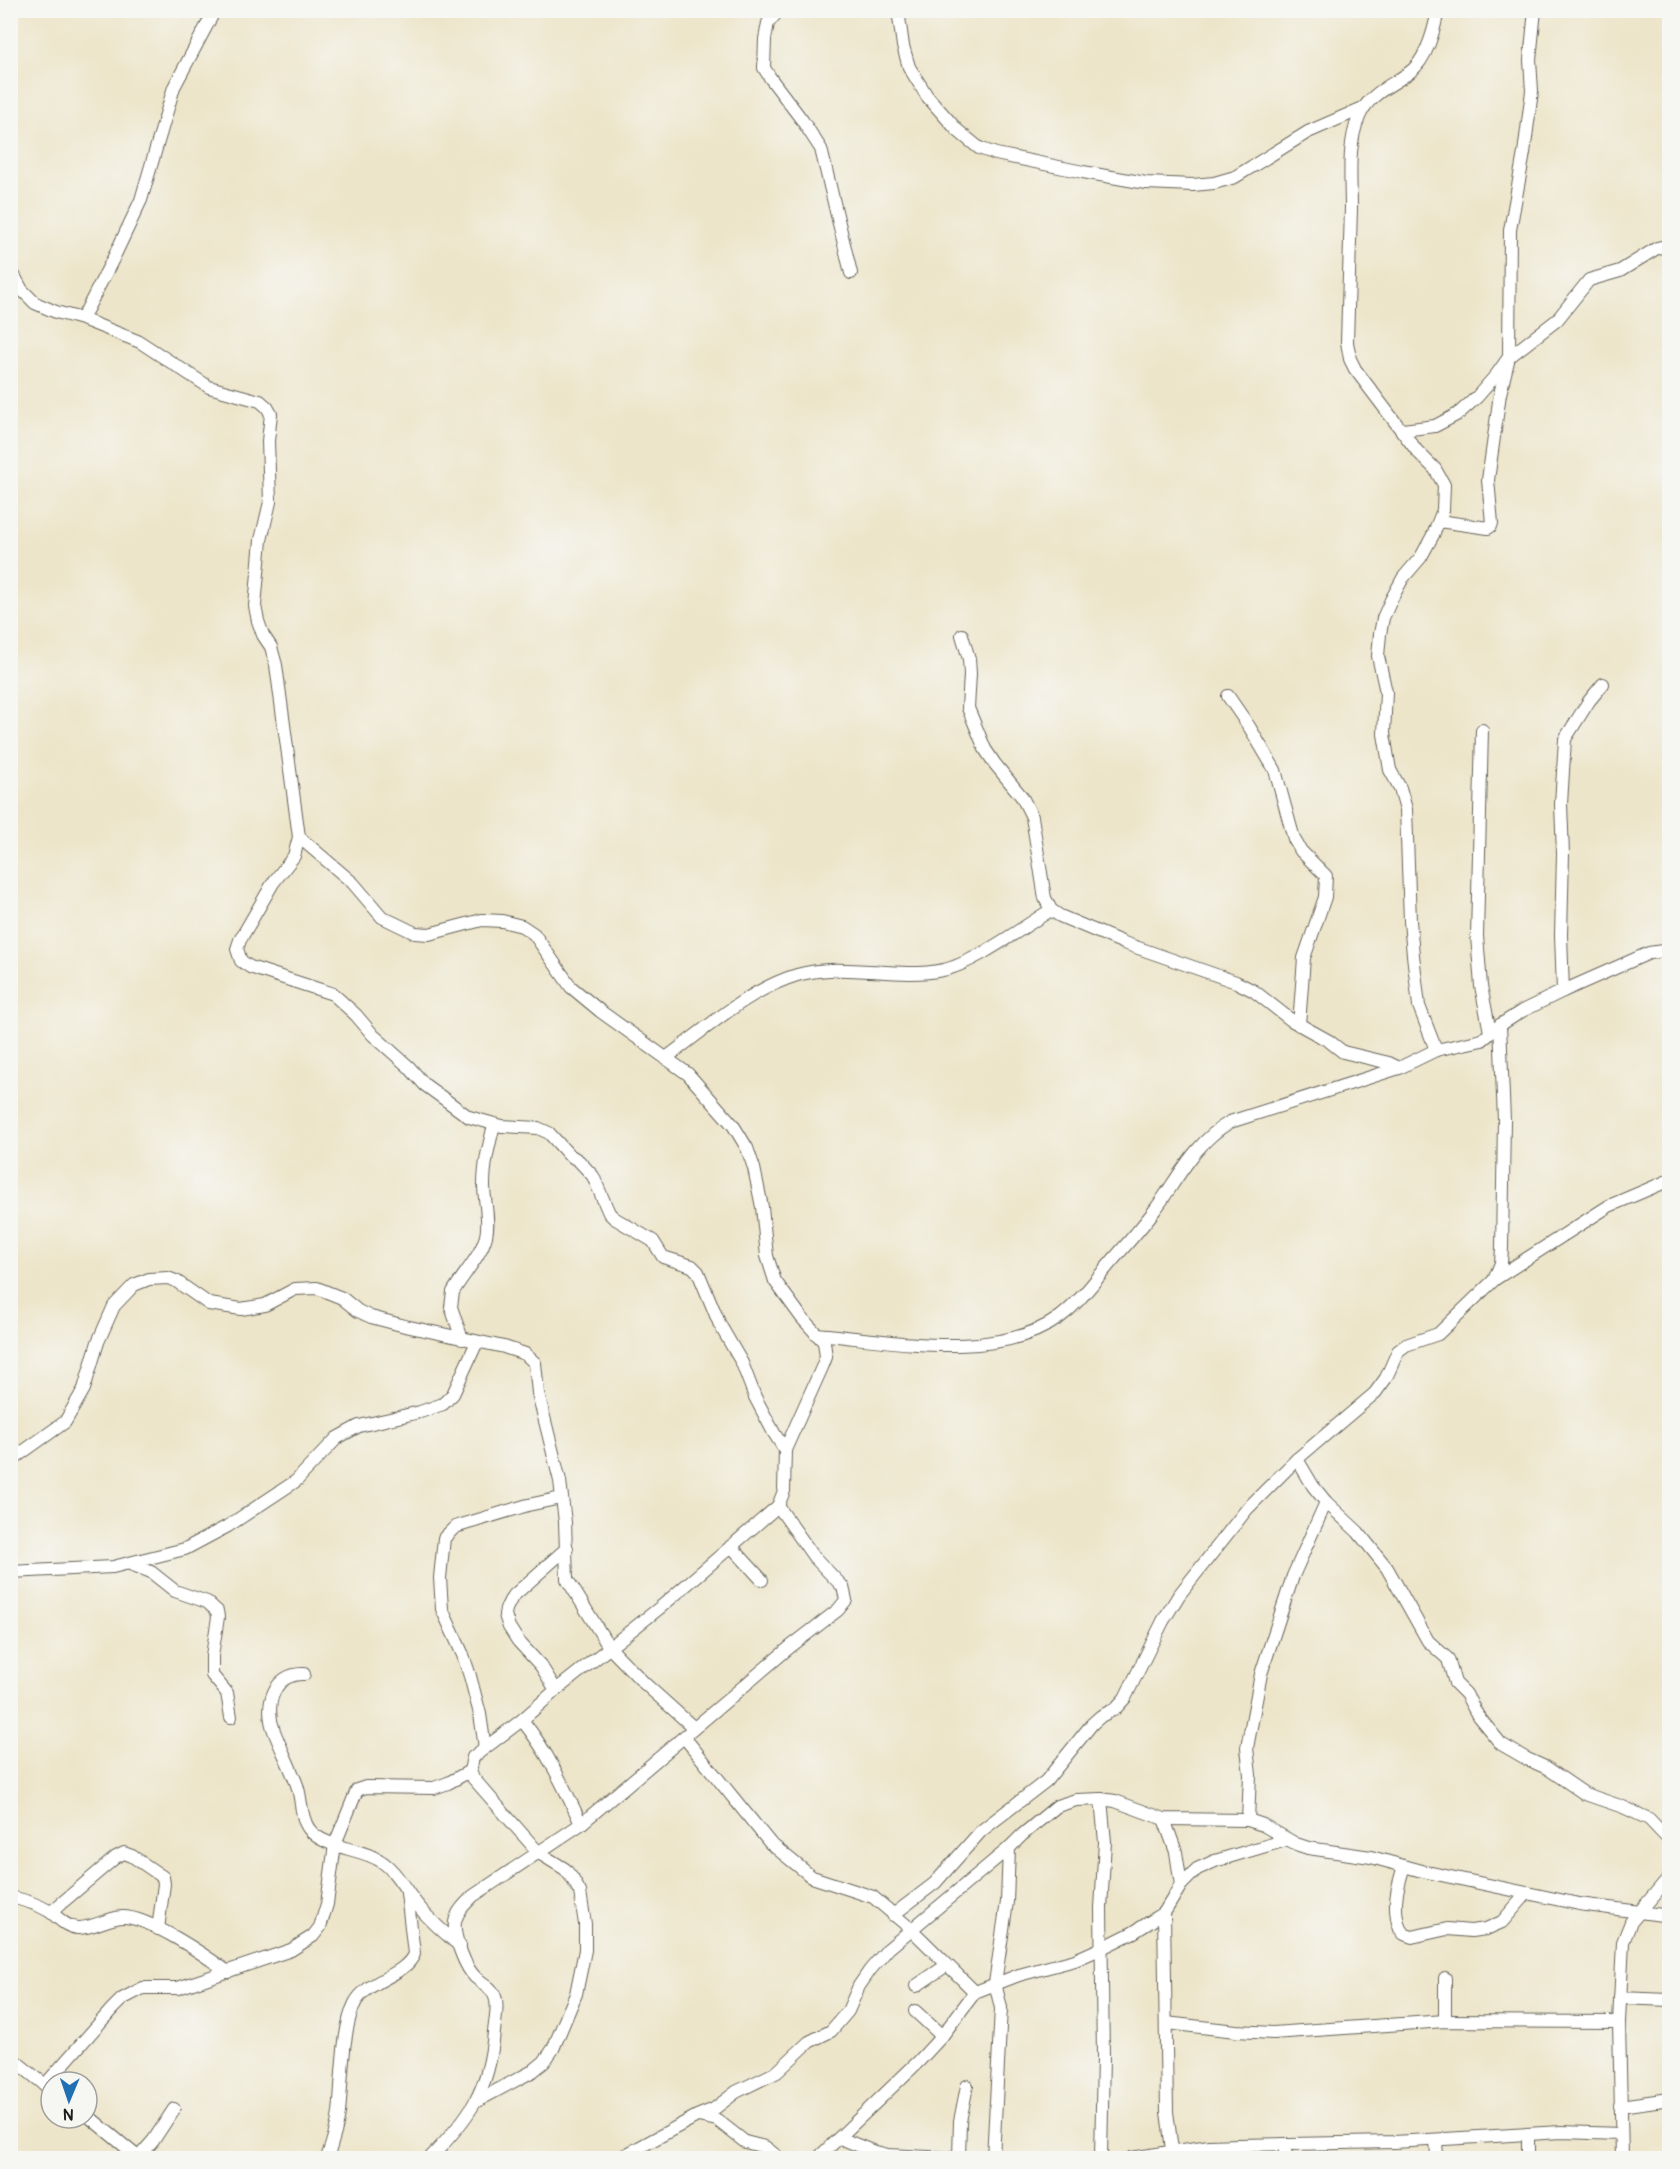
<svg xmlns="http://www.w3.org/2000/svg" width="1680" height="2169" viewBox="0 0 1680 2169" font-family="Pangolin,sans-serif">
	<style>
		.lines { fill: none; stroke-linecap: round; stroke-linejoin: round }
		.minor-casing { stroke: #656259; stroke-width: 14 }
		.minor { stroke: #fff; stroke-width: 12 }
	</style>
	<rect width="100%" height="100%" fill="#f6f6f2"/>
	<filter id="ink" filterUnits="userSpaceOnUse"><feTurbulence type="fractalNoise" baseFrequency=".0167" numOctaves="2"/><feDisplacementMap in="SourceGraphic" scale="12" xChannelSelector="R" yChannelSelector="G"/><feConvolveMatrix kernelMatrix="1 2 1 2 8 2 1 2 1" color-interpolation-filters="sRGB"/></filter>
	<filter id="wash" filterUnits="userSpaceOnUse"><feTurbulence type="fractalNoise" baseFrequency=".008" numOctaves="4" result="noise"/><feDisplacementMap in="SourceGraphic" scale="24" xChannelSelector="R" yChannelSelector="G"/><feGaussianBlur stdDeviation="1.35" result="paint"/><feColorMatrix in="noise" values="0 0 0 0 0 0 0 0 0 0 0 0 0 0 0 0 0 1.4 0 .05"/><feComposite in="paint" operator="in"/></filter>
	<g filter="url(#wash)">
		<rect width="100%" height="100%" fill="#ede5c9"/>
	</g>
	<g filter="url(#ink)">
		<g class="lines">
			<defs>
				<g id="minor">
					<path d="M779,10L768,23L765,39L764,68L771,79L802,120L821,149L851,273"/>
					<path d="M898,10L903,46L909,67L927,96L957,130L979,148L996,154L1083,172L1146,183L1193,185L1214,183L1235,177L1308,132L1363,108"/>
					<path d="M10,268L22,290L35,303L56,312L82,319L140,342L209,387L260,401L267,407L271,414L268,441L270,502L261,540L255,606L258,621L263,635L271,647L276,665L299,837L294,856L273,883L240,940L237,949L241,961L250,967L333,994L356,1015L373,1035L409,1067L425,1085L469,1117L502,1126L538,1128L549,1133L568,1154L579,1161L593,1176L609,1213L614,1218L653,1241L663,1257L692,1266L698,1272L720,1325L742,1363L755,1397L774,1433L785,1450"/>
					<path d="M82,319L113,259L141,200L174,87L215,10"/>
					<path d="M1403,430L1435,426L1458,414L1477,397L1497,374L1509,357L1557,320L1589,280L1620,271L1657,248L1670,245"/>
					<path d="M1439,521L1488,528L1491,526L1492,523L1488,480L1500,394L1509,357L1510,230L1524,153L1532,91L1530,60L1535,10"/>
					<path d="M962,635L969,659L970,674L968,708L985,749L995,764L1022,797L1032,817L1045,898L1051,910L1060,916L1124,943L1236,982L1254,991L1291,1020L1329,1041L1343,1052L1389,1063L1399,1068"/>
					<path d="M1228,696L1250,728L1275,770L1294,839L1301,851L1326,876L1325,897L1304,958L1299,1025"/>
					<path d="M1482,730L1477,936L1481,986L1490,1032"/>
					<path d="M299,837L353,883L382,917L415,933L429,934L482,920L502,921L522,926L534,934L571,987L600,1011L688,1074L733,1125L747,1148L754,1168L762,1207L767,1256L775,1281L802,1318L824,1342L826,1357L823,1365L785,1450L784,1491L778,1506L814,1557L843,1587L846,1600L838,1610L790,1647L581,1824L473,1896C466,1903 457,1911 455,1922C453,1936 465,1967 475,1977C484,1985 493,1987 496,2000C498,2010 495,2021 494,2032C489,2091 470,2117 430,2158"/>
					<path d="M1563,991L1561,935L1563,854L1561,804L1565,739L1589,701L1603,684"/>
					<path d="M1436,1050L1419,1006L1413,955L1410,921L1406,809L1400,788L1390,770L1384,734L1386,692L1378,656L1380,634L1383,618L1391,600L1403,578L1421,557L1433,535L1443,510L1444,485L1435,469L1417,451L1355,369L1350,359L1347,342C1348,297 1350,253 1351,208C1351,179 1347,144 1359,117C1368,94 1391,86 1410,72C1427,59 1434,31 1438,10"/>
					<path d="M666,1058C707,1028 748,990 797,975C846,961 895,980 943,970C973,964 1023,927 1051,910"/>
					<path d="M1495,1279L1609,1206L1670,1180"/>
					<path d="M816,1334C890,1340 997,1363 1060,1317C1079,1303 1092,1284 1107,1267C1123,1248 1139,1231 1154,1211C1178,1179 1194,1143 1230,1122L1399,1068L1436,1050L1482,1040L1500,1025L1522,1011L1563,991L1649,953L1670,950"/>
					<path d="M462,1339L451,1307L453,1292C463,1274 481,1256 486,1236C490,1220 484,1201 484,1185C484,1164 489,1145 494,1125"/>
					<path d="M1297,1459L1313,1486L1326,1502L1358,1532L1387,1568L1428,1641L1448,1659L1455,1683L1466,1694L1478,1716L1501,1744L1527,1759L1547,1768L1585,1794L1623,1807L1649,1819L1670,1841"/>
					<path d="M10,1461L65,1422L84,1389L98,1342L114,1306L134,1285L149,1279L168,1278L176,1281L209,1304L241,1309L265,1305L295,1289L317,1288L342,1298L358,1311L371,1317L405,1326L504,1347L525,1354L535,1363L538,1393L560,1481L565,1522L567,1579L609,1647L644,1683L694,1728"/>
					<path d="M731,1546L762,1580"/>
					<path d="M130,1564L151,1572L175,1591L207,1602L217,1611L218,1617L212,1656V1675L227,1693L231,1717"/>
					<path d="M10,1572L113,1567L185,1549L228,1526L296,1481L337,1438L359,1426L420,1412L443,1404L453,1394L477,1342"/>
					<path d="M304,1674C273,1673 264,1706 274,1731C281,1749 290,1766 297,1785C302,1799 300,1817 309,1829C323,1848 360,1848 379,1860C397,1870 406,1893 420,1908C431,1922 446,1934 460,1946"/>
					<path d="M556,1690L541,1666L518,1641L509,1627L505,1615L506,1609L512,1597L567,1548"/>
					<path d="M522,1720C548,1752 564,1787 581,1824"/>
					<path d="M684,1737L770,1843L812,1877L873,1897L911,1929L975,1992"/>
					<path d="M485,1748L480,1714L470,1676L463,1655L442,1609L440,1578L444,1538L455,1527L528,1505L561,1498"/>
					<path d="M1164,1819L1176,1852L1181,1885"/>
					<path d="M1248,1820L1250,1775L1247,1748L1261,1674L1293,1576L1326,1502"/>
					<path d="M1404,1866C1397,1888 1392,1907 1400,1929L1404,1934L1412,1937L1447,1929L1471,1931L1486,1929L1502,1922L1527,1893"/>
					<path d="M10,1897C25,1900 37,1904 49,1911C58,1917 65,1927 77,1928C92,1929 107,1918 122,1917C148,1916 206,1956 228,1972"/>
					<path d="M51,1912L116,1857L124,1853L132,1856L163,1877L164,1884L158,1929"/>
					<path d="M1164,1913L1167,2112L1173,2157"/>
					<path d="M893,1915L935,1883L981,1831L1046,1781L1092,1724L1101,1716L1115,1709L1125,1698L1163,1621L1179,1595L1247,1509L1297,1459L1375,1393L1386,1378L1398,1351L1406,1345L1438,1334L1494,1280L1501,1263L1502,1248L1504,1120L1500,1025"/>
					<path d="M1445,1978V2021"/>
					<path d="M916,1986L947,1965"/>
					<path d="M1620,1998L1670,2000"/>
					<path d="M915,2011L942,2036"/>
					<path d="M1166,2023L1236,2031L1273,2033L1445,2021L1619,2022"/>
					<path d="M10,2057L49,2088"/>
					<path d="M45,2085L112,2009L122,1999L143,1988H178L291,1950L313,1936L320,1927L327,1904L335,1844L357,1790L366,1787L434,1788L448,1783L470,1771"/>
					<path d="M477,2101L533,2071L544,2062L553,2049L576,1994L585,1950V1924L580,1892L572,1878L565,1869L539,1853L473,1778L470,1771L473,1757L522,1720L556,1690L662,1606L778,1506"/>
					<path d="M1620,2106L1670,2099"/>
					<path d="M87,2115L139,2158"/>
					<path d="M698,2116L717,2120L745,2142L765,2147L779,2158"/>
					<path d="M840,2138L872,2151L888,2155L949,2158"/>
					<path d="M1436,2140L1437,2158"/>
					<path d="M1283,2144L1287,2158"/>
					<path d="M138,2158L153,2141L174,2109"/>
					<path d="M327,2158C332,2144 337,2129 339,2113C342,2085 342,2028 355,2003C367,1980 405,1976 414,1954L407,1893"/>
					<path d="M620,2158L697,2116L714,2109L736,2092L777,2072L809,2042L831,2031L848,2011L859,1986L870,1970L888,1949L1009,1848L1022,1835L1057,1806L1076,1800L1101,1799L1115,1801L1164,1819L1248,1820L1263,1825L1296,1844L1308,1848L1371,1857L1422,1871L1579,1904L1670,1916"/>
					<path d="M818,2158L919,2061L942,2036L975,1992L1019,1975L1075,1960L1102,1948L1134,1932L1164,1913L1181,1885L1197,1869L1215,1861L1286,1840"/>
					<path d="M959,2158L960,2121L967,2086"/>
					<path d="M993,2158L1001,2008L995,1983L1007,1902L1009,1848"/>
					<path d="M1101,2158L1103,2056L1101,1908L1105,1842L1101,1799"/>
					<path d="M1131,2158L1209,2146L1238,2145L1394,2142L1561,2132L1621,2134"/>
					<path d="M1528,2158V2134"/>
					<path d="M1622,2158L1619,2022L1623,1942L1631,1922L1670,1876"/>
				</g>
			</defs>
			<use href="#minor" class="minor-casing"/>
			<use href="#minor" class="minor"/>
		</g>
	</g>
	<rect width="1680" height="2169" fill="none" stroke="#f6f6f2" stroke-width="36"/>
	<g transform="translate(69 2100) rotate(182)"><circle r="28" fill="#f6f6f2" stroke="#9f9f9c" stroke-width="1.5"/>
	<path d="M0-4.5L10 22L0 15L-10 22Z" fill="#1f6fb2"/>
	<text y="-9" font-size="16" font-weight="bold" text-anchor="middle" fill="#1c1c1c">N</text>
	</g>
</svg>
